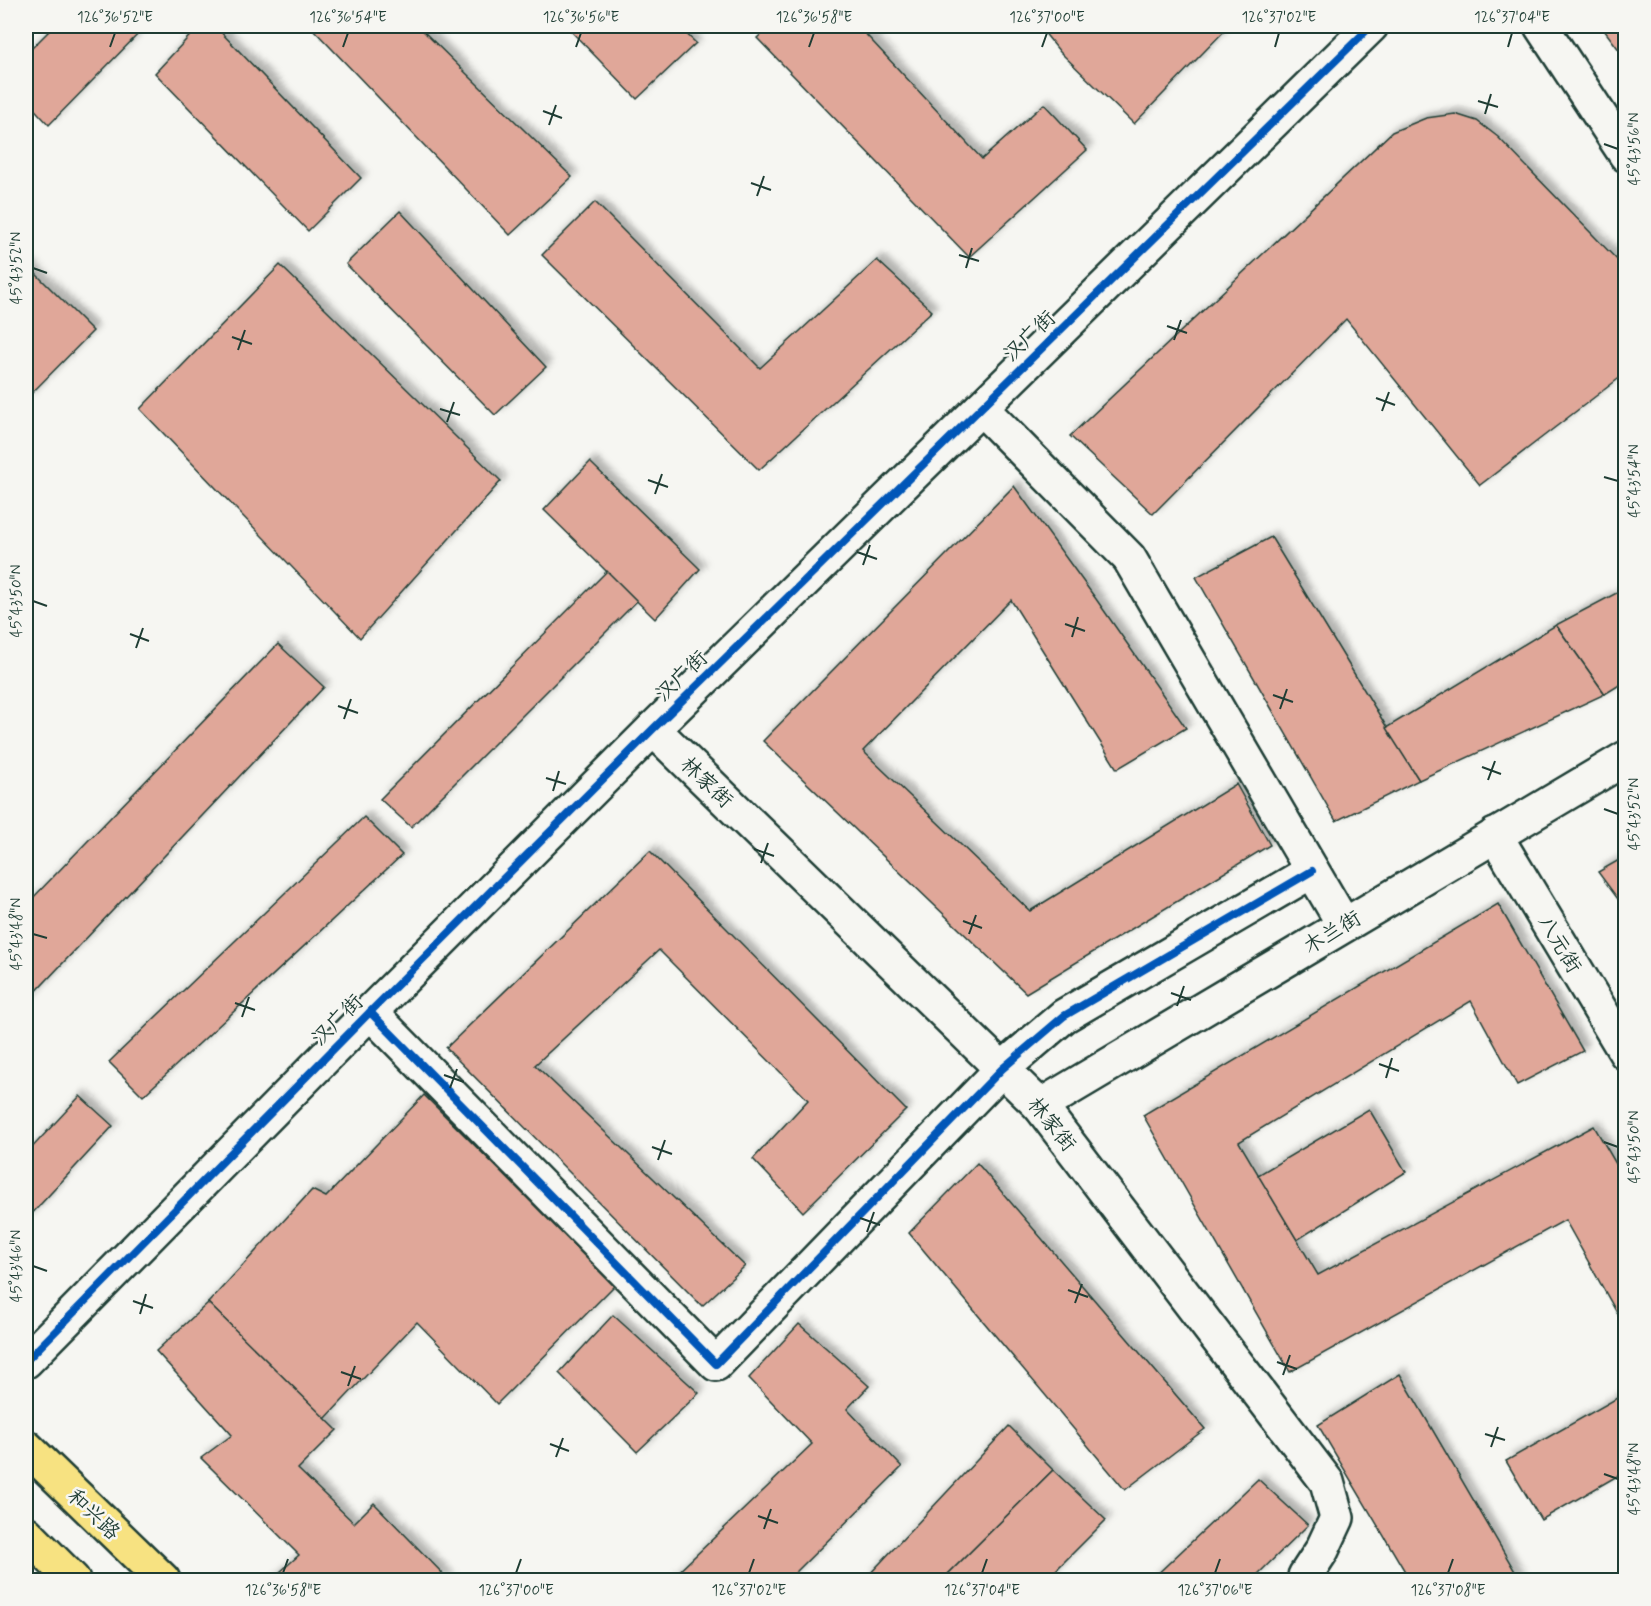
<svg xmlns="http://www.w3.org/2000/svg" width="1651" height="1606" viewBox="0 0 1651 1606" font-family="Mynerve,'LXGW WenKai TC',sans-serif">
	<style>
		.building { fill: #e0a799; stroke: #1f3d34; stroke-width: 1.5; filter: url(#shadow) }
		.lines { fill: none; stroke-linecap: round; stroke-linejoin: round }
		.street-casing { stroke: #1f3d34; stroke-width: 38 }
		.secondary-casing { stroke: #1f3d34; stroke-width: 38 }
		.highway-casing { stroke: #1f3d34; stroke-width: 38 }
		.street { stroke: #f6f6f2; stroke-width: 33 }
		.secondary { stroke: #f6f6f2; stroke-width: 33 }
		.highway { stroke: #f7e281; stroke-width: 33 }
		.cycleway-casing { stroke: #f6f6f2; stroke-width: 11 }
		.cycleway { stroke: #0057b8; stroke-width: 8 }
		.ticks { fill: none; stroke: #1f3d34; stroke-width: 2 }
		.labels { text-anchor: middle; stroke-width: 5; stroke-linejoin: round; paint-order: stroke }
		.street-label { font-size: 21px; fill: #1f3d34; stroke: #f6f6f2 }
		.neatline { fill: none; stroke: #1f3d34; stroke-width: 2 }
		.ticks-label { font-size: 15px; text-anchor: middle; fill: #1f3d34 }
	</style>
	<defs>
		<filter id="shadow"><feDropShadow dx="5.5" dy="-5.5" stdDeviation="3" flood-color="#0004"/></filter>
	</defs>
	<rect width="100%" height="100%" fill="#f6f6f2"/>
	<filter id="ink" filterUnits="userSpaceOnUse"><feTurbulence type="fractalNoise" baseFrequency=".0167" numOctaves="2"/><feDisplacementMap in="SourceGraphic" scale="12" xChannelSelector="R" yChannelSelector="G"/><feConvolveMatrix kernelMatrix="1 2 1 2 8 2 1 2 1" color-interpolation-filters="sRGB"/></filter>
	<g filter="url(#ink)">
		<g class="building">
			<path d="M54,26H146L49,125L26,100V54Z"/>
			<path d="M199,26H215L361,178L308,231L155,73Z"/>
			<path d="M310,26H418L572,177L510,235Z"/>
			<path d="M566,26H678L696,43L637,99Z"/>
			<path d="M770,26H858L982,159L1044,104L1087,150L969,257L757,38Z"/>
			<path d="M1039,26H1229L1134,124L1060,52Z"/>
			<path d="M1601,26H1626V59Z"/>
			<path d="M1455,114L1477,121L1498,137L1626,269V373L1480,485L1346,319L1153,514L1070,436L1392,132L1426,118Z"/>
			<path d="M595,202L760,368L877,260L932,311L759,470L542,255Z"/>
			<path d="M400,211L546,367L495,415L346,264Z"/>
			<path d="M26,264L93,331L26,399Z"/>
			<path d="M280,265L501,481L360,638L140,409Z"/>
			<path d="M1626,447V460L1619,451Z"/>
			<path d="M590,462L700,569L655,619L544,510Z"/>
			<path d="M1014,486L1096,599L1186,728L1117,769L1011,600L863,751L1030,911L1236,784L1270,845L1026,993L763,741Z"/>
			<path d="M1271,537L1419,780L1336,821L1196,577Z"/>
			<path d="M607,571L637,601L411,827L380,799Z"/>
			<path d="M1626,588V681L1605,694L1556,625Z"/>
			<path d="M1556,625L1605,694L1419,780L1386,728Z"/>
			<path d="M278,644L324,687L26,1002V905Z"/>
			<path d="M364,817L402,855L143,1096L109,1062Z"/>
			<path d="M650,851L906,1110L803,1212L753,1159L808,1100L659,950L535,1065L745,1266L702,1306L446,1048Z"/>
			<path d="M1626,856V910L1598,872Z"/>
			<path d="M1498,904L1583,1051L1517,1085L1471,1001L1239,1142L1318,1275L1594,1126L1626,1181V1329L1565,1220L1290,1372L1143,1115Z"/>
			<path d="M424,1095L615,1285L497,1404L417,1322L325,1419L208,1303L312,1190L326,1197Z"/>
			<path d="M80,1096L113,1126L26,1220V1154Z"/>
			<path d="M1369,1109L1406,1172L1297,1240L1258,1175Z"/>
			<path d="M977,1163L1205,1429L1125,1490L909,1233Z"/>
			<path d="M208,1303L337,1430L298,1469L354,1523L374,1503L449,1580H271L299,1555L201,1458L232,1435L156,1351Z"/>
			<path d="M613,1315L699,1393L637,1452L559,1373Z"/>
			<path d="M799,1324L869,1386L847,1409L902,1467L788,1580H670L812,1444L749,1378Z"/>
			<path d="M1400,1374L1520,1580H1410L1318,1425Z"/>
			<path d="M1626,1393V1471L1541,1520L1506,1461Z"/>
			<path d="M1009,1426L1053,1470L942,1580H868L866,1578Z"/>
			<path d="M1053,1470L1106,1520L1046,1580H942Z"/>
			<path d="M1258,1479L1308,1525L1252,1580H1151Z"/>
		</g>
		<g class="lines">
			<defs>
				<g id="street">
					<path d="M981,408L1129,558L1344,925"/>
					<path d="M653,729L1040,1106L1327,1482L1337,1518L1322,1550L1305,1576L1309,1580"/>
					<path d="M370,1012L716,1364L1002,1069L1064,1016L1312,871"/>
				</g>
				<g id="secondary">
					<path d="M1541,26L1626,155"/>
					<path d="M1495,835L1626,1053"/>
					<path d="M1040,1106L1626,758"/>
					<path d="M26,1361L370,1012L653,729L1371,26"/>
				</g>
				<g id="highway">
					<path d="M26,1447L163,1580"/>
					<path d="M26,1533L73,1580"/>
				</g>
			</defs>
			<use href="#street" class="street-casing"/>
			<use href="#secondary" class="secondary-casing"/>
			<use href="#highway" class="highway-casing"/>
			<use href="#street" class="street"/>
			<use href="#secondary" class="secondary"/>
			<use href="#highway" class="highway"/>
			<defs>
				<g id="cycleway">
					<path d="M370,1012L716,1364L1002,1069L1064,1016L1312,871"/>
					<path d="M26,1361L370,1012L653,729L1371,26"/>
				</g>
			</defs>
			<use href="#cycleway" class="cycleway-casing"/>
			<use href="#cycleway" class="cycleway"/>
		</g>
	</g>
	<path class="ticks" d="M110,47L115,33M343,47L348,33M576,47L581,33M809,47L814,33M1042,47L1047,33M1275,47L1279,33M1508,47L1512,33M1478,101L1498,107M543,111L562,118M1485,114L1491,94M549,125L556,105M1604,144L1618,149M751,183L771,190M757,196L764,176M959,255L979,261M33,268L47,273M966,268L972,248M1167,326L1187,333M232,337L252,344M1174,340L1181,320M238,350L245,330M1376,398L1395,405M440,409L460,415M1382,411L1389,392M447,422L454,402M1604,477L1618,481M648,480L668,487M655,494L662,474M857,552L877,559M863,565L870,545M33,601L47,606M1065,624L1085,631M130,634L149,641M1072,637L1078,617M136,648L143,628M1273,695L1293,702M338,706L358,713M1280,709L1287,689M344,719L351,699M1482,767L1501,774M546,778L566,784M1488,780L1495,761M553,791L559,771M1604,809L1618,814M754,849L774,856M761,863L768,843M963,921L982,928M33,934L47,938M969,934L976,915M1171,993L1191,1000M235,1003L255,1010M1177,1006L1184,986M242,1017L249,997M1379,1064L1399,1071M444,1075L464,1082M1386,1078L1392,1058M450,1088L457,1069M1604,1142L1618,1147M652,1147L672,1154M658,1160L665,1140M860,1218L880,1225M867,1232L874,1212M33,1266L47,1271M1068,1290L1088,1297M133,1301L153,1308M1075,1303L1082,1284M140,1314L146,1294M1277,1362L1297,1369M341,1372L361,1379M1283,1375L1290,1355M348,1386L355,1366M1485,1434L1505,1440M550,1444L569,1451M1491,1447L1498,1427M556,1457L563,1438M1604,1474L1618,1479M758,1516L778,1523M764,1529L771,1509M283,1573L288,1559M516,1573L521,1559M749,1573L754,1559M982,1573L987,1559M1215,1573L1220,1559M1448,1573L1453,1559"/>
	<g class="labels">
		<g class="street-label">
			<text transform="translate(1029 336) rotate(-44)" y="7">汉广街</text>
			<text transform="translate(681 676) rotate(-44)" y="7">汉广街</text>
			<text transform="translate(707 782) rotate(44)" y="7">林家街</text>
			<text transform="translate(1332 932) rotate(-31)" y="7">木兰街</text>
			<text transform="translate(1560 944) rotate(59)" y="7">八元街</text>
			<text transform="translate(337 1020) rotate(-45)" y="7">汉广街</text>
			<text transform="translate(1052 1124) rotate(51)" y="7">林家街</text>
			<text transform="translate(94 1514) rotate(44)" y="7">和兴路</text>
		</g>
	</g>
	<rect width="1651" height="1606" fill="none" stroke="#f6f6f2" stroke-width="66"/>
	<rect x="33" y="33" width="1585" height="1540" class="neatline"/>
	<g class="ticks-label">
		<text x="115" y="22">126°36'52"E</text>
		<text x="348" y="22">126°36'54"E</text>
		<text x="581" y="22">126°36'56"E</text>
		<text x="814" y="22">126°36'58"E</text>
		<text x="1047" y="22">126°37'00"E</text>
		<text x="1279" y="22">126°37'02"E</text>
		<text x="1512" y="22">126°37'04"E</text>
		<text transform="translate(1634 149) rotate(-90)" y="5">45°43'56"N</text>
		<text transform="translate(16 268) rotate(-90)" y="5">45°43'52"N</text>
		<text transform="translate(1634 481) rotate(-90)" y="5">45°43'54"N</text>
		<text transform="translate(16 601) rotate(-90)" y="5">45°43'50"N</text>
		<text transform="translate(1634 814) rotate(-90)" y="5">45°43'52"N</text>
		<text transform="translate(16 934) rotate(-90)" y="5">45°43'48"N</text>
		<text transform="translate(1634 1147) rotate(-90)" y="5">45°43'50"N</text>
		<text transform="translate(16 1266) rotate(-90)" y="5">45°43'46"N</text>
		<text transform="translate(1634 1479) rotate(-90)" y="5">45°43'48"N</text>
		<text x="283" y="1595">126°36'58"E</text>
		<text x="516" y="1595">126°37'00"E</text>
		<text x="749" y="1595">126°37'02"E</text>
		<text x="982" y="1595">126°37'04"E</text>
		<text x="1215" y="1595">126°37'06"E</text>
		<text x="1448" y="1595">126°37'08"E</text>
	</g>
</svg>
